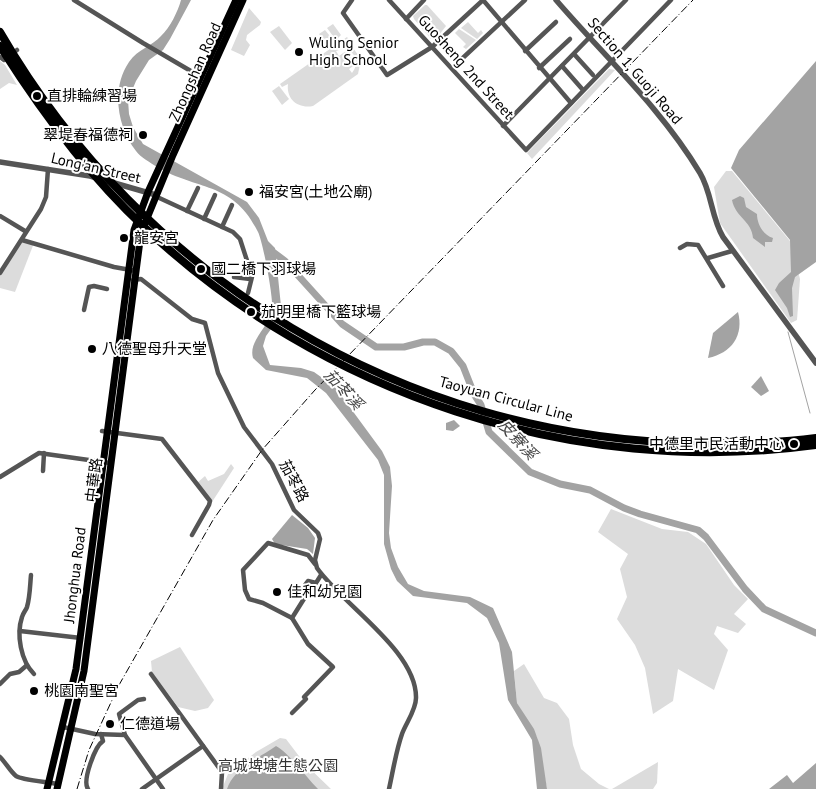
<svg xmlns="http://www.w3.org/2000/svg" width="816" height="789" viewBox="0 0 816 789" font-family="'PT Sans','Noto Sans TC',sans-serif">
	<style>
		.green { fill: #dcdcdc; fill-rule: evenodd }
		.water { fill: #a3a3a3 }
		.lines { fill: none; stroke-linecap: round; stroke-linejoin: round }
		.stream { stroke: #a3a3a3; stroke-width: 1 }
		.river { stroke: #a3a3a3; stroke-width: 7 }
		.minor { stroke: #555; stroke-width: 4.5 }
		.tertiary { stroke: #555; stroke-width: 5.5 }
		.primary { stroke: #000; stroke-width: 7 }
		.motorway { stroke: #000; stroke-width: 8 }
		.rail { stroke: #000; stroke-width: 1; stroke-dasharray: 8 2.5 1 2.5; stroke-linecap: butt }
		.poi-dot { fill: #000; stroke: #fff; stroke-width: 2 }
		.labels { text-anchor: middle; stroke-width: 4; stroke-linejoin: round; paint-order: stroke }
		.poi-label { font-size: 15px; fill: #000; stroke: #fff; text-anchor: start }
		.street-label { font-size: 15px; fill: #000; stroke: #fff }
		.park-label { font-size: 15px; fill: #333; stroke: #fff }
		.water-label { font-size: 16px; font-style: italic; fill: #444; stroke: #fff }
	</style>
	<rect width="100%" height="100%" fill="#fff"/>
	<g class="green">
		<path d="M425,5H427L446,26L436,39H431L414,19L413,16Z"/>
		<path d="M249,8L261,22L260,25L247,35L246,40L250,45L244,56L231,50Z"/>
		<path d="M468,22L478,33L481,30L483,33L477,39L461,28Z"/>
		<path d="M333,24L341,35L336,40L327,28Z"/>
		<path d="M279,26L292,43L285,50L270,32Z"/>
		<path d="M459,29L476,40L466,49L463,47L466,44L455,33Z"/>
		<path d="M325,30L334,41L328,45L319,34Z"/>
		<path d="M347,37L350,41L345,45L353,48L361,59L358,74L313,106C298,109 286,99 288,84L282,87L280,84ZM342,49C356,50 360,63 352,73L349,69L356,64L346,51L339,56L336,51Z"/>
		<path d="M0,61L5,65L17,85L9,83L0,89Z"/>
		<path d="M609,69L615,70L532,159L527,153Z"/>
		<path d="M279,86L289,99L282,105L272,91Z"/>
		<path d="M726,171H732L790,241L800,279L797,320L791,323L720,223L714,187Z"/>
		<path d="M22,240L34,243L15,292L0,288V273Z"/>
		<path d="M231,464L234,468L212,502L197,483L205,476L208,481L224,474Z"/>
		<path d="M611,509L662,529L688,532L706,544L734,585L748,599L734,614L746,624L738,633L717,626L714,634L728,650L714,690L678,669L673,701L653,714L645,668L635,645L617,619L627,597L620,569L628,554L598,532Z"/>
		<path d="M180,647L214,700L208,708L195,711L178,707L152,672L151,661Z"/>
		<path d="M524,664L544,698L557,703L569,719L573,745L581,769L599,784L609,789H547L537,737L517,703L514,671Z"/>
		<path d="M280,738L286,739L305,764L331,789H222L228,774L256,752Z"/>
		<path d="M658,762L657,783L653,789H612Z"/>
	</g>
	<g class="water">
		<path d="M181,0H191L170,39L163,50L149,60L136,81L128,100L129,114L133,127L143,144L247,202L259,218L268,241L275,248L281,306L279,318L266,336L263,346L270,365L301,368L314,372L335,387L382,451L390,467L392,486L389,533L391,548L398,567L408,584L424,591L470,597L493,608L512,652L517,703L534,729L541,748L547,789H537L532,740L508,700L499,643L487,618L467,603L413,596L397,581L391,569L384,544V475L378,460L326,393L307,378L266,370L253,358C248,341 269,327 272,310C274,300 263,242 258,232C233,181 198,191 157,167C150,162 141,158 136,151C117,127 111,88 129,62C138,49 152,46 161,36C170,28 178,11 181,0Z"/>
		<path d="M816,61V262L795,277L792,288L793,316L790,317L787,308L775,290L779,283L791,272L790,240L731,168L739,150Z"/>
		<path d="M740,196L744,198L746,207L757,214C757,224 763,235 773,238L772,242H765V247L753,238C752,221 735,217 732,200Z"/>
		<path d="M738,312C744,335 732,353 708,358L713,333Z"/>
		<path d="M761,376L769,391L761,396L751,387Z"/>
		<path d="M454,420L460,426L453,431L446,430V423Z"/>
		<path d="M292,515L308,528L315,538L313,554L307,549L275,544L272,539Z"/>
		<path d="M276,746C290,754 305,776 318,789H227C234,768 259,758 276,746Z"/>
		<path d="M816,763V789H769L787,775L793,783Z"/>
	</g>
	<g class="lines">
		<path class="stream" d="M788,332L810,413"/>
		<path class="river" d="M269,249L285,261L342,324L376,347H404L423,342H435L451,351L463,366L474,394L481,405L489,432L530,472L560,484L590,490L624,508L640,514L698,530L706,537L745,589L764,609L816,633"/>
		<g class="minor">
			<path d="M74,0L143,43L201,77"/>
			<path d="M352,0L343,13L387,75L432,47L483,0"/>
			<path d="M389,0L526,150L671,0"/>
			<path d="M483,0L571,103"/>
			<path d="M406,19L424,0"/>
			<path d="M525,51L556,22"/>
			<path d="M574,54L593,75"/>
			<path d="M0,57L4,60L17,50"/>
			<path d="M562,66L583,90"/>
			<path d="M452,68L525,0"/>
			<path d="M539,68L570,39"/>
			<path d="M503,126L626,0"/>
			<path d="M155,196L233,232L240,239L252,276L250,279L234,277"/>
			<path d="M187,211L198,188"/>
			<path d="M0,216L25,231"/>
			<path d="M204,219L215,195"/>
			<path d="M222,227L232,205"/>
			<path d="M22,240L114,267L136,271"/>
			<path d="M680,248L687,244L698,245L723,286"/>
			<path d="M708,258L732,251"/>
			<path d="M0,273L41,209L46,197L48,169"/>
			<path d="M133,280L141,279L192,319L205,323L218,373L244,427L272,464L294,510L318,533L320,539L315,560L317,568C343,605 417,651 416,698C416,710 406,723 402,734C396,751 393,771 389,789"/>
			<path d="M248,293L252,277"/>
			<path d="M84,310L89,287L94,286L107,289"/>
			<path d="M102,431L162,439L210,501L209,505L192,535"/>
			<path d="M43,471L44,453"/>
			<path d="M0,477L39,453L110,463"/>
			<path d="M31,575C30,585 30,597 27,607C26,610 23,613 22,617C16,635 21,661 34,674"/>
			<path d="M292,618L263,603L249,599L245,590L243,570L268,543L308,555L315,564"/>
			<path d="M20,631L81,638"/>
			<path d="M151,674L222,772L221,789"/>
			<path d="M0,684L10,674L19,672L26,666"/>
			<path d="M292,713L306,699L304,697L333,667L308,644L292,618L307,594L302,589L308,581L316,583L321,575"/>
			<path d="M63,727L95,734L125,735L163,789"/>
			<path d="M125,735L119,714L138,700L144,699"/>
			<path d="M0,757C6,763 10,771 16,776C21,780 49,782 58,784"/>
			<path d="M88,789C82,781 95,746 103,741L101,734"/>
			<path d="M142,789L203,746"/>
		</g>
		<g class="tertiary">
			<path d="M556,0C605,57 661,108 700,173C712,193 711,217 723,237L816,363"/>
			<path d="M0,162L90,176L156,195"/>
		</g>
		<g class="primary">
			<path d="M47,789L76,669L134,230L148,192L236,0"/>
			<path d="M57,789L84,671L141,233L173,155L243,0"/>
		</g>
		<g class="motorway">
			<path d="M0,32C143,279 405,437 690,443C732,443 774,444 816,438"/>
			<path d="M0,46C41,111 87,174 144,227C322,395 573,478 816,445"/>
		</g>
		<path class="rail" d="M77,789L89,750L119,685L213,520L262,450L315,390L693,0"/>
	</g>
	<g class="poi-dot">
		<circle cx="299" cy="52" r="5"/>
		<circle cx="37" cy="96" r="5"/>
		<circle cx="143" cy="135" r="5"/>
		<circle cx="249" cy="192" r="5"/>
		<circle cx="124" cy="238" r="5"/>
		<circle cx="201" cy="269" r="5"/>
		<circle cx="251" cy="312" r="5"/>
		<circle cx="92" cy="349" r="5"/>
		<circle cx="794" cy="444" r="5"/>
		<circle cx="277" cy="592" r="5"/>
		<circle cx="34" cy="691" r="5"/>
		<circle cx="110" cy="724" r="5"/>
	</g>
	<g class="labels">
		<g class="poi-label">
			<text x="309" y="48">Wuling Senior<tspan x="309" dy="17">High School</tspan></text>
			<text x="47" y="101">直排輪練習場</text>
			<text x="133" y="140" text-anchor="end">翠堤春福德祠</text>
			<text x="259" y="197">福安宮(土地公廟)</text>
			<text x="134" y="243">龍安宮</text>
			<text x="211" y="274">國二橋下羽球場</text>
			<text x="261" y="317">茄明里橋下籃球場</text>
			<text x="102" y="354">八德聖母升天堂</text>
			<text x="784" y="449" text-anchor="end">中德里市民活動中心</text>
			<text x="287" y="597">佳和幼兒園</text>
			<text x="44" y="696">桃園南聖宮</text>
			<text x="120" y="729">仁德道場</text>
		</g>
		<g class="street-label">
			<text transform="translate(466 67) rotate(48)" y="5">Guosheng 2nd Street</text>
			<text transform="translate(635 71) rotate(49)" y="5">Section 1, Guoji Road</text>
			<text transform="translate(195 72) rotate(-66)" y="5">Zhongshan Road</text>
			<text transform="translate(96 168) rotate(13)" y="5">Long'an Street</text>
			<text transform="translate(506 399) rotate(15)" y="5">Taoyuan Circular Line</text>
			<text transform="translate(94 480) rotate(-83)" y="5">中華路</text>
			<text transform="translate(294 481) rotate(62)" y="5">茄苳路</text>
			<text transform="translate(75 575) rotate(-83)" y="5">Jhonghua Road</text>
		</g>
		<g class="park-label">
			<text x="278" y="771">高城埤塘生態公園</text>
		</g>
		<g class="water-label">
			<text transform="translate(344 389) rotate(47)" y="6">茄苳溪</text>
			<text transform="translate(518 439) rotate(47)" y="6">皮寮溪</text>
		</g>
	</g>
</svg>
